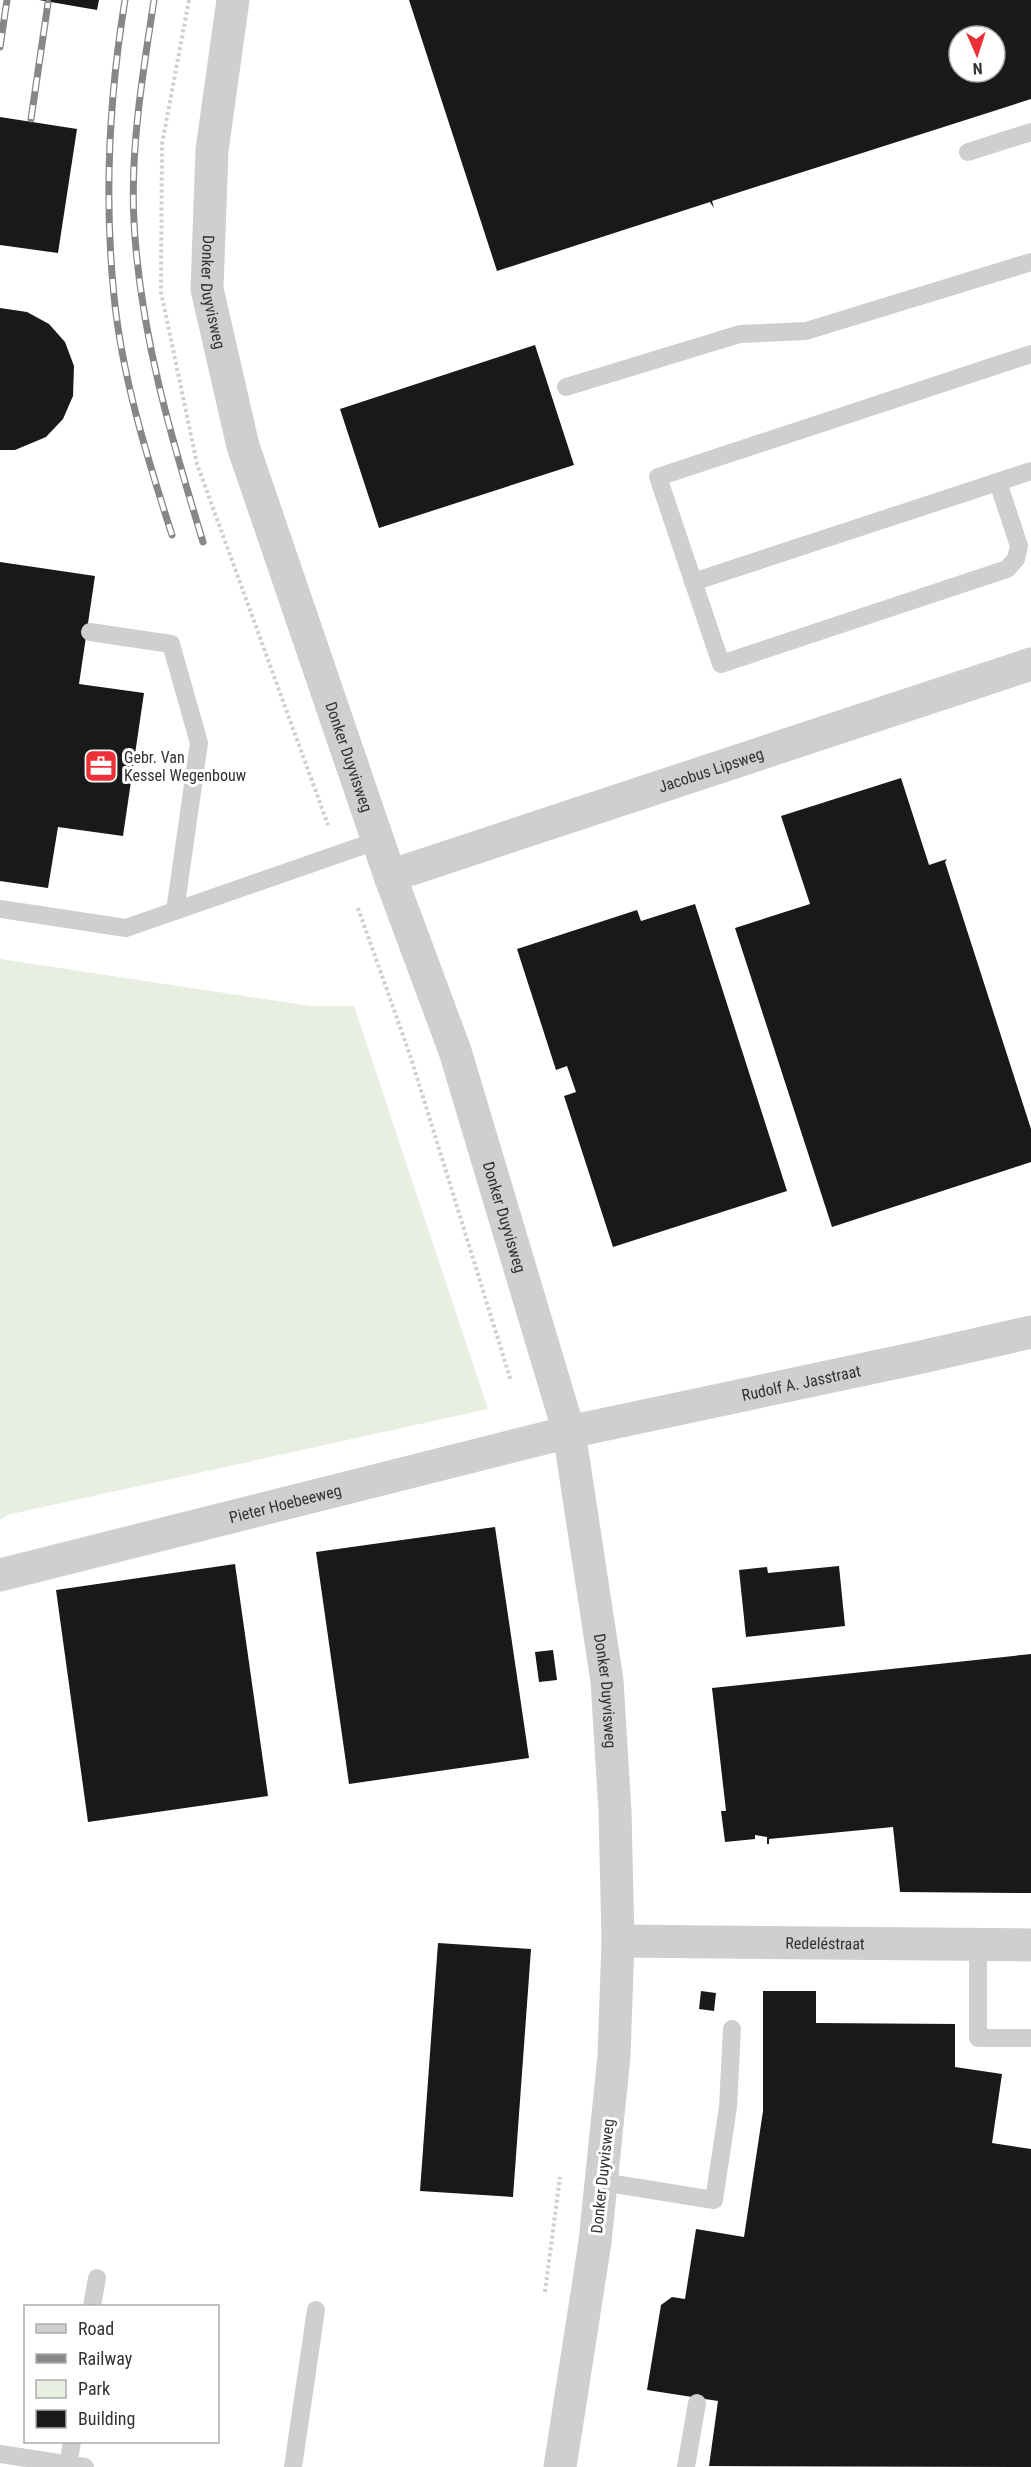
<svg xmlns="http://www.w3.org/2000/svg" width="1031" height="2467" viewBox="0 0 1031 2467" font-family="'Roboto Condensed',sans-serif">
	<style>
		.green { fill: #e8efe0 }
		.building { fill: #191919; fill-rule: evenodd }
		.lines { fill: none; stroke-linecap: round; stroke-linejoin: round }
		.path { stroke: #cfcfcf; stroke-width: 4; stroke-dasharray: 3 3; stroke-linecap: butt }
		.service { stroke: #cfcfcf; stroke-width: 18 }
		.minor { stroke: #cfcfcf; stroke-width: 33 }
		.rail-casing { stroke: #878787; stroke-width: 7 }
		.rail { stroke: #fff; stroke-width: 4.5; stroke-dasharray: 14; stroke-linecap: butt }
		.labels { text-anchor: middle; stroke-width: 6; stroke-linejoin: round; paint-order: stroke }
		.street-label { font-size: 16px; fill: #323232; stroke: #fff }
		.poi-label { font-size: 16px; fill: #323232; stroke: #fff; text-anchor: start }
	</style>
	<rect width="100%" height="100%" fill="#fff"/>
	<path class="green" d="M0,959L311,1006H354L488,1409L7,1515L0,1520Z"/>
	<g class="building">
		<path d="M39,0H99L97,10Z"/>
		<path d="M409,0H1031V99L712,201L714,208L710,202L497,271ZM959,36H995V72H959Z"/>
		<path d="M0,117L77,129L58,253L0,245Z"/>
		<path d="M0,308L27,312L49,324L65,342L74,366L73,396L63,419L46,437L15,450H0Z"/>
		<path d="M535,345L574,465L379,528L340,409Z"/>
		<path d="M0,562L95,576L79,684L144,693L123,836L58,827L48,888L0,881Z"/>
		<path d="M901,778L929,865L947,859L945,862L1031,1129V1162L832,1227L735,928L810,904L781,816Z"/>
		<path d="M695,904L787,1191L613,1247L564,1096L576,1092L567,1066L556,1070L517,949L637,910L641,921Z"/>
		<path d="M495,1527L529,1758L349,1784L316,1552Z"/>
		<path d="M235,1564L268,1796L88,1822L56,1590Z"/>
		<path d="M839,1566L845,1626L746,1637L739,1570L767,1567L768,1573Z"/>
		<path d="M553,1650L557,1680L539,1682L535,1652Z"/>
		<path d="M1031,1654V1893L900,1892L893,1827L769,1839V1844H767V1837L755,1835V1839L725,1842L721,1811H726L712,1688Z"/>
		<path d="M438,1943L531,1949L513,2197L420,2191Z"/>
		<path d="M701,1991L716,1993L714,2011L699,2009Z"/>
		<path d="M763,1991H816V2023L955,2024V2067L1002,2074L992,2143L1031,2149V2467L709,2466L718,2401L647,2390L661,2305L672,2297L685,2299L696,2229L744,2237L763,2111Z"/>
	</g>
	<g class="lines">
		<g class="path">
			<path d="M189,0L162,144L161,292L197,464L328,825"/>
			<path d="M358,908L410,1055L511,1381"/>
			<path d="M545,2292L560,2177"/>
		</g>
		<g class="service">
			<path d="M968,152L1031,132"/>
			<path d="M566,387L740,334L806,331L1031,262"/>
			<path d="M998,482L1019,546L1016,559L1007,569L721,664L658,477L1031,354"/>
			<path d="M693,582L1031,471"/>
			<path d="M90,632L171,644L199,743L175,911"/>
			<path d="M0,909L126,928L379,840"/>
			<path d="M978,1944V2038H1031"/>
			<path d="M602,2182L714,2200L728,2107L732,2029"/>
			<path d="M92,2306L97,2278"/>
			<path d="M0,2454L85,2467"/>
			<path d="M68,2464L72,2442"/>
			<path d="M293,2467L316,2310"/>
			<path d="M686,2467L697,2403"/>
		</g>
		<g class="minor">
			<path id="s1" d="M233,0L212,150L207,289L243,446L390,876L455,1051L569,1432L607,1681L615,1811L618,1941L614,2056L595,2242L560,2467"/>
			<path id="s2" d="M390,876L1031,664"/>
			<path id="s3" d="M0,1575L569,1432L917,1358L1031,1332"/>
			<path id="s4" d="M618,1941L1031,1945"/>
		</g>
		<defs>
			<g id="rail">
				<path d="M125,0C109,98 104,197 114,296C122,377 147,457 172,535"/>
				<path d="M154,0C143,73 130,148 134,222C140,333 171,437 203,542"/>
				<path d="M0,47L7,0"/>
				<path d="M31,119L48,3"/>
			</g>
		</defs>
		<use href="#rail" class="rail-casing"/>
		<use href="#rail" class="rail"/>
	</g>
	<defs>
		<symbol id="office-square" viewBox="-11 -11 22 22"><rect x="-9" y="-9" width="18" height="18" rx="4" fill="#ed3037" stroke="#fff"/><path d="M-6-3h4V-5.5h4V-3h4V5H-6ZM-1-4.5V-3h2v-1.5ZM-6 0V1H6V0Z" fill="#fff"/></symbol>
	</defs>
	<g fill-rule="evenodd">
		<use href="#office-square" x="82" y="747" width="38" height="38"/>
	</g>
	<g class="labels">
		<g class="street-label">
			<text dy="6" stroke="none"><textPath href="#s1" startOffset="294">Donker Duyvisweg</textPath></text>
			<text dy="6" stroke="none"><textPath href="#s1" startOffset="780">Donker Duyvisweg</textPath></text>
			<text dy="6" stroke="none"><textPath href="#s2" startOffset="338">Jacobus Lipsweg</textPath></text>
			<text dy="6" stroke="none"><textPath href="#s1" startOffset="1266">Donker Duyvisweg</textPath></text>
			<text dy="6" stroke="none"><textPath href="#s3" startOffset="824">Rudolf A. Jasstraat</textPath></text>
			<text dy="6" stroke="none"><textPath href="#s3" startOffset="294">Pieter Hoebeeweg</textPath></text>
			<text dy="6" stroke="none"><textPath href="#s1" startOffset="1752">Donker Duyvisweg</textPath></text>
			<text dy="6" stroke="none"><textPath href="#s4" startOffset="207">Redeléstraat</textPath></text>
			<text transform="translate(602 2176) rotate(-84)" y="6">Donker Duyvisweg</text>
		</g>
		<g class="poi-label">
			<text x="124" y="763">Gebr. Van<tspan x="124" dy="18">Kessel Wegenbouw</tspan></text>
		</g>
	</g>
	<rect x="24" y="2305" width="195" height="138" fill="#ffffff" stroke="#adadad" stroke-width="1.5"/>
	<rect x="36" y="2324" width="30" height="9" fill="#cfcfcf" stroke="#adadad" stroke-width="1.5"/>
	<text x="78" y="2335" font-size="18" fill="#323232">Road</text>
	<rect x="36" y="2354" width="30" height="9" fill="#878787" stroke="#adadad" stroke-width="1.5"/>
	<text x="78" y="2365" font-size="18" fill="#323232">Railway</text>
	<rect x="36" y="2380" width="30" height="18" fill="#e8efe0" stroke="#adadad" stroke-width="1.5"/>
	<text x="78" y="2395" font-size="18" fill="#323232">Park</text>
	<rect x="36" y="2410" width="30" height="18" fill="#191919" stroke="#adadad" stroke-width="1.5"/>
	<text x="78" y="2425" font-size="18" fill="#323232">Building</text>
	<g transform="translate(977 54) rotate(177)"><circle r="28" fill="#ffffff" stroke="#adadad" stroke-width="1.5"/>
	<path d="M0-4.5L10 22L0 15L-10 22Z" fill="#ed3037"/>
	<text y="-9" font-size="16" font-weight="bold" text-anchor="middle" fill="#323232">N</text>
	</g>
</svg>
